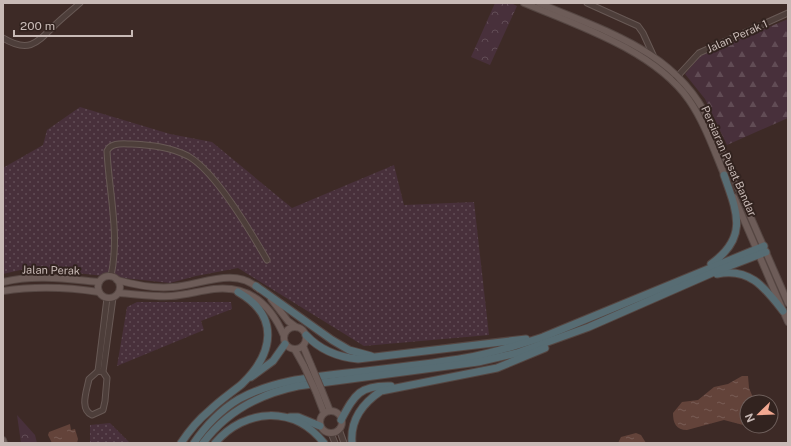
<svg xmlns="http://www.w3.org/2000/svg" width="791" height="446" viewBox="0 0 791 446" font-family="'Public Sans',sans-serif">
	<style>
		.grass { fill: url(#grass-dots) }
		.forest { fill: url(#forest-firs) }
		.park { fill: url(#park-crowns) }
		.water { fill: url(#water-ripples) }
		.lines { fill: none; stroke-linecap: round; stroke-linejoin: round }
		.minor-casing { stroke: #685955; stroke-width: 7 }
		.major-casing { stroke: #564743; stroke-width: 8 }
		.highway-casing { stroke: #554642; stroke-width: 9 }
		.minor { stroke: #4d3e3a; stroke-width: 5 }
		.major { stroke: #6d5c58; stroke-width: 6 }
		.highway { stroke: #576c73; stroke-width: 7 }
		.major-bridge-casing { stroke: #564743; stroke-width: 8; stroke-linecap: butt }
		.major-bridge { stroke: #6d5c58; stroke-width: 6 }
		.labels { text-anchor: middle; stroke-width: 4; stroke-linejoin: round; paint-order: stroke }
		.street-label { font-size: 11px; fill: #c8bab6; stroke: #32231f }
	</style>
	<defs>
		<pattern id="grass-dots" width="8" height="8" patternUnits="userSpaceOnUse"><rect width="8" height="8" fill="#48303b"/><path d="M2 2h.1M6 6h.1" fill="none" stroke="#614c55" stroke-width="1.8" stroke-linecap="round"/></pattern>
		<pattern id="forest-firs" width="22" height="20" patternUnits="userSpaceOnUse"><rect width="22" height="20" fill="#48303b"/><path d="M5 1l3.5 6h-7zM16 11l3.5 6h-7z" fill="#614c55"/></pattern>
		<pattern id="park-crowns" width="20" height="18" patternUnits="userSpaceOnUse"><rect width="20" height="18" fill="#48303b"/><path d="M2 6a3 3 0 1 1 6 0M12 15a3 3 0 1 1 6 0" fill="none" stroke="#614c55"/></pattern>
		<pattern id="water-ripples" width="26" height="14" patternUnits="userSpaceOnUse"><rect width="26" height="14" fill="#63433a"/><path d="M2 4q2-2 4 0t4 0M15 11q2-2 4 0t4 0" fill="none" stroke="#785c54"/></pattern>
	</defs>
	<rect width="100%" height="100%" fill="#3d2a26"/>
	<g class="grass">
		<path d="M80,107L170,134L212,142L292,208L394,165L404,205L474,202L489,335L364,346L238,268L196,276L170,283L29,268L3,274V168L43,145L47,130Z"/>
		<path d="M137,302H231L232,309L201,321L204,330L117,366L127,307Z"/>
		<path d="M110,423L130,443H90V425Z"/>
	</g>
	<path class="forest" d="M788,19V118L727,145L705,99L685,74L700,56Z"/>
	<g class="park">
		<path d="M495,3H511L517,6L490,65L471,57Z"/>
		<path d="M17,415L35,435L37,443H21Z"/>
	</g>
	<g class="water">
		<path d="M742,376H748L749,388L754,400L747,402V426L724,420L687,430C676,430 673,423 673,413L682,402L698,400L714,387L728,384Z"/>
		<path d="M70,424L71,430L75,429L78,439L77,443H52L48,435L49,432Z"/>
		<path d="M636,433L641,435L646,443H618L621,437Z"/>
	</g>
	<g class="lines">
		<defs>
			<g id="minor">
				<path d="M587,3L638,26L643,33L654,57"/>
				<path d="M3,38C28,53 36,44 54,26C62,18 71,11 80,3"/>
				<path d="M675,79L699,53L788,13"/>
				<path d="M111,276C120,234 109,193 107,151C111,142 123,144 132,144C151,145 170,147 188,156C215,171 251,232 267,260"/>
				<path d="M98,371L107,298"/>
				<path d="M103,372L98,371L89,379C87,390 79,409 92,415L103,410L105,401L107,378L103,372L113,298"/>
				<path d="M339,429L344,443"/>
				<path d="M331,433L335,443"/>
			</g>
			<g id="major">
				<path d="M524,3C577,25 655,51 689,100C705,123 715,153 726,179"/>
				<path d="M539,3C604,31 677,51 709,121L788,303"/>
				<path d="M734,197L788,322"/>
				<circle cx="109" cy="287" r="11"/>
				<path d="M117,280C135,285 154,289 173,287C201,285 235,266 259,289"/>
				<path d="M3,282C35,274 67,279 99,282"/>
				<path d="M3,291C35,286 67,287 99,292"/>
				<path d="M119,293C136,294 154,297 171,296C185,295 199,291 214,289C250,285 271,305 284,336"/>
				<path d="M271,299L288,321L296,327"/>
				<circle cx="295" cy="338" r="11"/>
				<path d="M303,346L311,365"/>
				<path d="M295,350L304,366"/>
				<path d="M322,391L330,411"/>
				<path d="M316,392L324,413"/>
				<circle cx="331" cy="422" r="11"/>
				<path d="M3,440L4,443"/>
			</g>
			<g id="highway">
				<path d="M711,264C749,237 737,212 724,175"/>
				<path d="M717,274C750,267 765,288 783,311"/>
				<path d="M256,286L332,340L349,350L371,356"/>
				<path d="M306,335C320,350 337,357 358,359L526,339"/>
				<path d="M251,377L273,361L285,344"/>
				<path d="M290,417H298L320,426"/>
				<path d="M341,420C355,394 360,385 391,386"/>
				<path d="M181,443C189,431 198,420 209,411C219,401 231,393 242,384C274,353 280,316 238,292"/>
				<path d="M194,443C205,426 222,409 239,399C272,381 311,377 347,373C386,368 426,365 465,358C491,354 518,345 543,337L764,246"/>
				<path d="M203,443C227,411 259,394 298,386L478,362L517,353L589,327L719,270L766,252"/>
				<path d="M215,443C245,408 294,405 324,443"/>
				<path d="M352,443C350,420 363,403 381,391L497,368L545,348"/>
			</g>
		</defs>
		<use href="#minor" class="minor-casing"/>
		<use href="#major" class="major-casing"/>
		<use href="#highway" class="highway-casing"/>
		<use href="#minor" class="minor"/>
		<use href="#major" class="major"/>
		<use href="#highway" class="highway"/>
		<defs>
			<g id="major-bridge">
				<path d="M311,365L322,391"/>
				<path d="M304,366L316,392"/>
			</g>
		</defs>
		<use href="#major-bridge" class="major-bridge-casing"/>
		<use href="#major-bridge" class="major-bridge"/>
	</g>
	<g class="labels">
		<g class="street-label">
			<text transform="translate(737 36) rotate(-24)" y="4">Jalan Perak 1</text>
			<text transform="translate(729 161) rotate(66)" y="4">Persiaran Pusat Bandar</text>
			<text transform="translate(51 270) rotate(1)" y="4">Jalan Perak</text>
		</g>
	</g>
	<rect width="791" height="446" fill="none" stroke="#c8bab6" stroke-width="8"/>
	<g transform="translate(759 414) rotate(247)"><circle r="19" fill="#32231f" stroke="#6e5f5b"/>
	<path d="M0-3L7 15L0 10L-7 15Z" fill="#f2a891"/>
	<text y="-6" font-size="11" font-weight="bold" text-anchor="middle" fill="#c8bab6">N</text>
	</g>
	<path d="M14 30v6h118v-6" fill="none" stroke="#c8bab6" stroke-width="2"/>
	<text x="20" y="30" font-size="12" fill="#c8bab6" stroke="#32231f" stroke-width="3" paint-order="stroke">200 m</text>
</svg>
